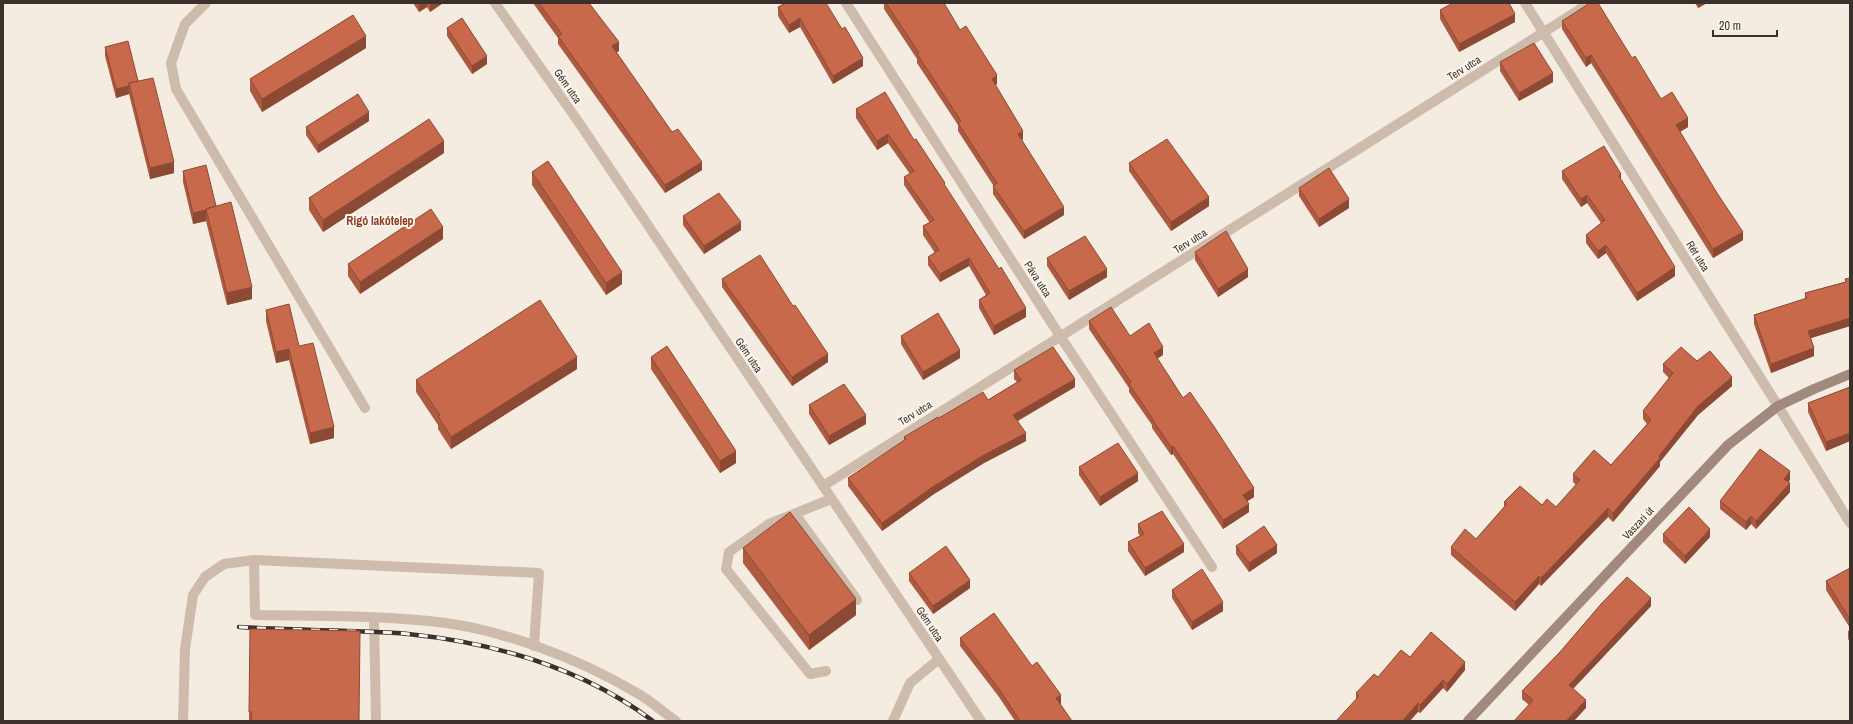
<svg xmlns="http://www.w3.org/2000/svg" width="1853" height="724" viewBox="0 0 1853 724" font-family="'Archivo Narrow',sans-serif">
	<style>
		.lines { fill: none; stroke-linecap: round; stroke-linejoin: round }
		.lane { stroke: #cdbbac; stroke-width: 10 }
		.street { stroke: #cdbbac; stroke-width: 10 }
		.secondary { stroke: #a18a7d; stroke-width: 10 }
		.rail-casing { stroke: #3b302b; stroke-width: 4.5 }
		.rail { stroke: #fbf5ee; stroke-width: 3; stroke-dasharray: 9; stroke-linecap: butt }
		.wall { fill: #ac5a40 }
		.shaded-wall { fill: #8c4a34 }
		.building { fill: #c8694b; stroke: #8c4a34 }
		.labels { text-anchor: middle; stroke-width: 4; stroke-linejoin: round; paint-order: stroke }
		.street-label { font-size: 11px; fill: #3b302b; stroke: #fbf5ee }
		.neighbourhood-label { font-size: 12px; font-weight: bold; fill: #8c3b22; stroke: #fbf5ee }
	</style>
	<rect width="100%" height="100%" fill="#f4ebe1"/>
	<g class="lines">
		<g class="lane">
			<path d="M206,3L185,24L171,63L176,89L365,408"/>
			<path d="M795,514L857,600"/>
			<path d="M254,560L255,615C313,616 371,615 429,621C497,627 578,658 637,693C651,701 663,712 676,721"/>
			<path d="M374,618L376,721"/>
			<path d="M826,671L810,674L726,569L729,552L769,524L831,499"/>
			<path d="M183,721L185,649L193,595L205,577L224,564L254,560L539,573L534,646"/>
			<path d="M893,721L910,683L939,659"/>
		</g>
		<g class="street">
			<path d="M495,3L582,127L981,721"/>
			<path d="M846,3L1060,336L1212,567"/>
			<path d="M1525,3L1778,406L1850,523"/>
			<path d="M823,486L1590,3"/>
		</g>
		<path class="secondary" d="M1468,721L1728,445L1778,406L1814,389L1850,374"/>
		<defs>
			<path id="rail" d="M239,627C276,629 314,630 351,631C370,632 389,632 408,634C496,643 582,668 653,721"/>
		</defs>
		<use href="#rail" class="rail-casing"/>
		<use href="#rail" class="rail"/>
	</g>
	<g class="wall">
		<path d="M413,3H443L430,12L427,7L419,12Z"/>
		<path d="M533,3H589L619,51L616,52L672,132L702,170L665,193L558,44V38Z"/>
		<path d="M786,3L863,66L833,84L800,27L789,33L778,16V7Z"/>
		<path d="M884,3H944L960,30L997,84L995,85L1023,139L1022,140L1064,215L1024,239L993,194V185L958,131V125L917,63V59L884,9Z"/>
		<path d="M1695,3H1707L1698,8Z"/>
		<path d="M1440,10L1515,22L1459,52L1440,19Z"/>
		<path d="M1562,21L1632,58L1661,99L1688,127L1680,132L1743,240L1713,258L1591,63L1586,67L1562,29Z"/>
		<path d="M447,28L487,64L472,74L447,36Z"/>
		<path d="M105,47L138,81L174,173L150,179L129,94L116,98L105,56Z"/>
		<path d="M366,48L262,112L250,91V79Z"/>
		<path d="M1500,62L1553,82L1519,101L1500,71Z"/>
		<path d="M856,109L914,140L945,187L1026,317L994,335L979,308V300L986,295L969,266L940,282L928,265V257L935,253L923,235V226L930,223L904,185V177L910,174L888,143L877,150L856,118Z"/>
		<path d="M369,121L318,153L306,135V127Z"/>
		<path d="M444,153L323,232L309,210V198Z"/>
		<path d="M1129,163L1209,206L1171,231L1129,171Z"/>
		<path d="M183,171L216,206L252,299L227,305L206,221L193,224L183,182Z"/>
		<path d="M1562,171L1621,180L1675,276L1637,301L1606,253L1598,259L1586,243V235L1601,223L1587,203L1581,207L1562,179Z"/>
		<path d="M532,172L622,284L606,295L532,185Z"/>
		<path d="M1299,188L1349,208L1319,227L1299,196Z"/>
		<path d="M683,216L741,230L704,254L683,225Z"/>
		<path d="M443,239L360,294L348,276V264Z"/>
		<path d="M1195,252L1248,277L1218,297L1195,260Z"/>
		<path d="M1047,258L1107,277L1069,300L1047,266Z"/>
		<path d="M1850,278V326L1811,338L1814,356L1771,373L1754,324V315L1805,299V293L1845,282V279Z"/>
		<path d="M722,279L828,362L792,386L722,287Z"/>
		<path d="M266,310L299,346L334,438L310,444L289,360L276,363L266,321Z"/>
		<path d="M1089,321L1130,336L1163,355L1157,358L1183,398L1254,497L1247,501L1249,512L1223,529L1173,454L1171,455L1152,428V425L1129,392V388L1089,329Z"/>
		<path d="M901,336L960,358L923,380L901,344Z"/>
		<path d="M651,357L736,463L720,473L651,369Z"/>
		<path d="M1697,361L1732,386L1698,415L1660,462V466L1613,522L1608,517L1541,586L1539,584L1515,611L1451,555V547L1476,539L1504,507V502L1542,505L1556,507L1576,485L1573,482V474L1611,465L1647,424L1643,419V411L1669,378L1663,372V364Z"/>
		<path d="M577,369L451,449L438,429V425L416,392V380Z"/>
		<path d="M1014,370L1075,387L1018,421L1026,441L984,463L934,494L882,531L848,486V478L904,441V437L939,418L988,400L1017,382L1014,379Z"/>
		<path d="M1850,387V441L1826,451L1808,412V403Z"/>
		<path d="M809,405L866,424L829,445L809,414Z"/>
		<path d="M1079,467L1138,481L1100,506L1079,475Z"/>
		<path d="M1790,480L1788,482L1790,492L1756,529L1751,524L1746,530L1720,509V501Z"/>
		<path d="M1138,524L1184,552L1145,576L1128,551V542L1140,536L1138,533Z"/>
		<path d="M1663,534L1710,537L1685,564L1663,542Z"/>
		<path d="M1236,546L1277,553L1249,572L1236,554Z"/>
		<path d="M743,548L856,615L809,650L743,563Z"/>
		<path d="M1850,568V628L1826,590V581Z"/>
		<path d="M909,573L970,588L933,614L909,581Z"/>
		<path d="M1172,590L1223,611L1192,630L1172,598Z"/>
		<path d="M1651,606L1573,689L1586,708L1529,705L1522,699V691Z"/>
		<path d="M1850,630V642L1848,639V631Z"/>
		<path d="M960,638L1032,666L1061,704H1060L1072,721H1015L999,697L960,646Z"/>
		<path d="M1410,657L1465,670L1447,692L1443,688L1420,713L1418,712L1356,700V693L1378,677Z"/>
		<path d="M1850,706V718L1849,716V707Z"/>
		<path d="M249,712L359,721H249Z"/>
	</g>
	<g class="shaded-wall">
		<path d="M420,3H427V7L419,12V4Z"/>
		<path d="M430,3H443L430,12Z"/>
		<path d="M1698,3H1707L1698,8Z"/>
		<path d="M1515,14V22L1459,52V44Z"/>
		<path d="M800,18V27L789,33V25Z"/>
		<path d="M366,36V48L262,112V99Z"/>
		<path d="M619,42V51L612,55V46Z"/>
		<path d="M1591,55V63L1586,67V58Z"/>
		<path d="M487,56V64L472,74V66Z"/>
		<path d="M863,58V66L833,84V76Z"/>
		<path d="M1553,73V82L1519,101V93Z"/>
		<path d="M997,75V84L992,87V79Z"/>
		<path d="M129,86V94L116,98V89Z"/>
		<path d="M369,112V121L318,153V145Z"/>
		<path d="M1688,118V127L1676,134V125Z"/>
		<path d="M1023,131V139L1018,143V134Z"/>
		<path d="M888,134V143L877,150V141Z"/>
		<path d="M444,141V153L323,232V220Z"/>
		<path d="M174,162V173L150,179V168Z"/>
		<path d="M702,162V170L665,193V185Z"/>
		<path d="M1621,174V182L1619,176Z"/>
		<path d="M1587,195V203L1581,207V199Z"/>
		<path d="M1209,197V206L1171,231V222Z"/>
		<path d="M1349,199V208L1319,227V219Z"/>
		<path d="M1064,207V215L1024,239V231Z"/>
		<path d="M206,210V221L193,224V213Z"/>
		<path d="M741,222V230L704,254V246Z"/>
		<path d="M443,227V239L360,294V282Z"/>
		<path d="M1743,232V240L1713,258V249Z"/>
		<path d="M1606,245V253L1598,259V251Z"/>
		<path d="M969,258V266L940,282V274Z"/>
		<path d="M1675,267V276L1637,301V293Z"/>
		<path d="M1107,269V277L1069,300V291Z"/>
		<path d="M1248,269V277L1218,297V289Z"/>
		<path d="M622,272V284L606,295V283Z"/>
		<path d="M252,287V299L227,305V293Z"/>
		<path d="M1026,308V317L994,335V326Z"/>
		<path d="M1850,318V326L1808,339V331Z"/>
		<path d="M1163,347V355L1154,361V353Z"/>
		<path d="M1814,348V356L1771,373V364Z"/>
		<path d="M289,349V360L276,363V352Z"/>
		<path d="M960,350V358L923,380V372Z"/>
		<path d="M828,354V362L792,386V377Z"/>
		<path d="M577,357V369L451,449V437Z"/>
		<path d="M1732,377V386L1698,415L1660,462V466L1613,522V513L1698,406Z"/>
		<path d="M1075,379V387L1013,423V415Z"/>
		<path d="M866,415V424L829,445V436Z"/>
		<path d="M334,427V438L310,444V433Z"/>
		<path d="M1026,433V441L984,463L934,494L882,531V523L934,486L984,455Z"/>
		<path d="M1850,433V441L1826,451V442Z"/>
		<path d="M1173,446V454L1171,455V447Z"/>
		<path d="M736,451V463L720,473V461Z"/>
		<path d="M1790,471V480L1784,487V479Z"/>
		<path d="M1138,473V481L1100,506V497Z"/>
		<path d="M1790,483V492L1756,529V521Z"/>
		<path d="M1254,488V497L1243,504V495Z"/>
		<path d="M1249,504V512L1223,529V520Z"/>
		<path d="M1608,508V517L1541,586V578Z"/>
		<path d="M1751,516V524L1746,530V522Z"/>
		<path d="M1710,529V537L1685,564V556Z"/>
		<path d="M1184,544V552L1145,576V568Z"/>
		<path d="M1277,545V553L1249,572V563Z"/>
		<path d="M1539,576V584L1515,611V602Z"/>
		<path d="M970,580V588L933,614V606Z"/>
		<path d="M1651,598V606L1569,693V685Z"/>
		<path d="M856,599V615L809,650V635Z"/>
		<path d="M1223,602V611L1192,630V622Z"/>
		<path d="M1465,662V670L1447,692V684Z"/>
		<path d="M1443,680V688L1420,713V705Z"/>
		<path d="M1061,695V704L1056,707V698Z"/>
		<path d="M1586,700V708L1574,721H1566Z"/>
		<path d="M1418,703V712L1410,721H1402Z"/>
	</g>
	<g class="building">
		<path d="M539,3H589L619,42L612,46L672,132L678,129L702,162L665,185L558,36L562,34Z"/>
		<path d="M786,3H826L842,29L845,27L863,58L833,76L800,18L789,25L778,7Z"/>
		<path d="M886,3H944L960,30L966,26L997,75L992,79L1023,131L1018,134L1064,207L1024,231L993,186L997,183L958,123L961,121L917,54L919,53Z"/>
		<path d="M1453,3H1509L1515,14L1459,44L1440,10Z"/>
		<path d="M1590,3H1598L1632,58L1635,56L1661,99L1672,92L1688,118L1676,125L1717,193L1743,232L1713,249L1591,55L1586,58L1562,21Z"/>
		<path d="M353,15L366,36L262,99L250,79Z"/>
		<path d="M462,18L487,56L472,66L447,28Z"/>
		<path d="M128,41L138,81L129,83V86L116,89L105,47Z"/>
		<path d="M1534,43L1553,73L1519,93L1500,62Z"/>
		<path d="M153,78L174,162L150,168L129,83Z"/>
		<path d="M885,92L914,140L916,139L945,183L944,184L999,269L1001,267L1026,308L994,326L979,300L990,293L969,258L940,274L928,257L939,250L923,226L934,220L904,177L914,171L888,134L877,141L856,109Z"/>
		<path d="M358,94L369,112L318,145L306,127Z"/>
		<path d="M429,119L444,141L323,220L309,198Z"/>
		<path d="M1167,139L1209,197L1171,222L1129,163Z"/>
		<path d="M1604,146L1621,174L1619,176L1675,267L1637,293L1606,245L1598,251L1586,235L1605,220L1587,195L1581,199L1562,171Z"/>
		<path d="M548,161L622,272L606,283L532,172Z"/>
		<path d="M206,165L216,206L206,209V210L193,213L183,171Z"/>
		<path d="M1329,168L1349,199L1319,219L1299,188Z"/>
		<path d="M719,193L741,222L704,246L683,216Z"/>
		<path d="M231,202L252,287L227,293L206,209Z"/>
		<path d="M431,209L443,227L360,282L348,264Z"/>
		<path d="M1226,231L1248,269L1218,289L1195,252Z"/>
		<path d="M1085,236L1107,269L1069,291L1047,258Z"/>
		<path d="M760,255L793,306L795,305L828,354L792,377L722,279Z"/>
		<path d="M1850,278V318L1808,331L1814,348L1771,364L1754,315L1807,298L1805,293L1846,282L1845,279Z"/>
		<path d="M540,300L577,357L451,437L438,416L440,415L416,380Z"/>
		<path d="M289,304L299,346L313,343L334,427L310,433L289,349L276,352L266,310Z"/>
		<path d="M1111,307L1130,336L1149,323L1163,347L1154,353L1183,398L1190,392L1215,428L1254,488L1243,495L1249,504L1223,520L1173,446L1171,447L1152,419H1153L1129,384L1131,382L1089,321Z"/>
		<path d="M938,313L960,350L923,372L901,336Z"/>
		<path d="M667,346L736,451L720,461L651,357Z"/>
		<path d="M1053,347L1075,379L1013,415L1026,433L984,455L934,486L882,523L848,478L906,439L904,437L938,417L939,418L983,392L988,400L1021,380L1014,370Z"/>
		<path d="M1681,347L1697,361L1710,351L1732,377L1698,406L1659,456L1660,458L1613,513L1608,508L1541,578L1539,576L1515,602L1451,547L1465,529L1476,539L1507,504L1504,502L1520,486L1542,505L1547,499L1556,507L1580,480L1573,474L1594,450L1611,465L1651,420L1643,411L1673,373L1663,364Z"/>
		<path d="M844,384L866,415L829,436L809,405Z"/>
		<path d="M1850,387V433L1826,442L1808,403Z"/>
		<path d="M1118,443L1138,473L1100,497L1079,467Z"/>
		<path d="M1760,449L1790,471L1784,479L1790,483L1756,521L1751,516L1746,522L1720,501Z"/>
		<path d="M1689,507L1710,529L1685,556L1663,534Z"/>
		<path d="M1162,511L1184,544L1145,568L1128,542L1144,534L1138,524Z"/>
		<path d="M790,512L856,599L809,635L743,548Z"/>
		<path d="M1264,526L1277,545L1249,563L1236,546Z"/>
		<path d="M946,546L970,580L933,606L909,573Z"/>
		<path d="M1850,568V619L1826,581Z"/>
		<path d="M1202,569L1223,602L1192,622L1172,590Z"/>
		<path d="M1627,577L1651,598L1569,685L1586,700L1566,721H1514L1533,700L1522,691L1560,652L1601,604Z"/>
		<path d="M994,613L1032,666L1037,662L1061,695L1056,698L1072,721H1020L999,689L960,638Z"/>
		<path d="M250,629L360,631L359,721H251L252,712H249Z"/>
		<path d="M1431,632L1465,662L1447,684L1443,680L1420,705L1418,703L1402,721H1336L1359,696L1356,693L1374,674L1378,677L1401,650L1410,657Z"/>
	</g>
	<g class="labels">
		<g class="street-label">
			<text transform="translate(1464 68) rotate(-32)" y="4">Terv utca</text>
			<text transform="translate(568 86) rotate(55)" y="4">Gém utca</text>
			<text transform="translate(1190 241) rotate(-32)" y="4">Terv utca</text>
			<text transform="translate(1698 256) rotate(58)" y="4">Rét utca</text>
			<text transform="translate(1038 279) rotate(57)" y="4">Páva utca</text>
			<text transform="translate(749 355) rotate(56)" y="4">Gém utca</text>
			<text transform="translate(915 413) rotate(-32)" y="4">Terv utca</text>
			<text transform="translate(1638 523) rotate(-47)" y="4">Vaszari út</text>
			<text transform="translate(930 624) rotate(56)" y="4">Gém utca</text>
		</g>
		<g class="neighbourhood-label">
			<text x="380" y="225">Rigó lakótelep</text>
		</g>
	</g>
	<rect width="1853" height="724" fill="none" stroke="#3b302b" stroke-width="8"/>
	<path d="M1713 30v6h64v-6" fill="none" stroke="#3b302b" stroke-width="2"/>
	<text x="1719" y="30" font-size="12" fill="#3b302b" stroke="#fbf5ee" stroke-width="3" paint-order="stroke">20 m</text>
</svg>
